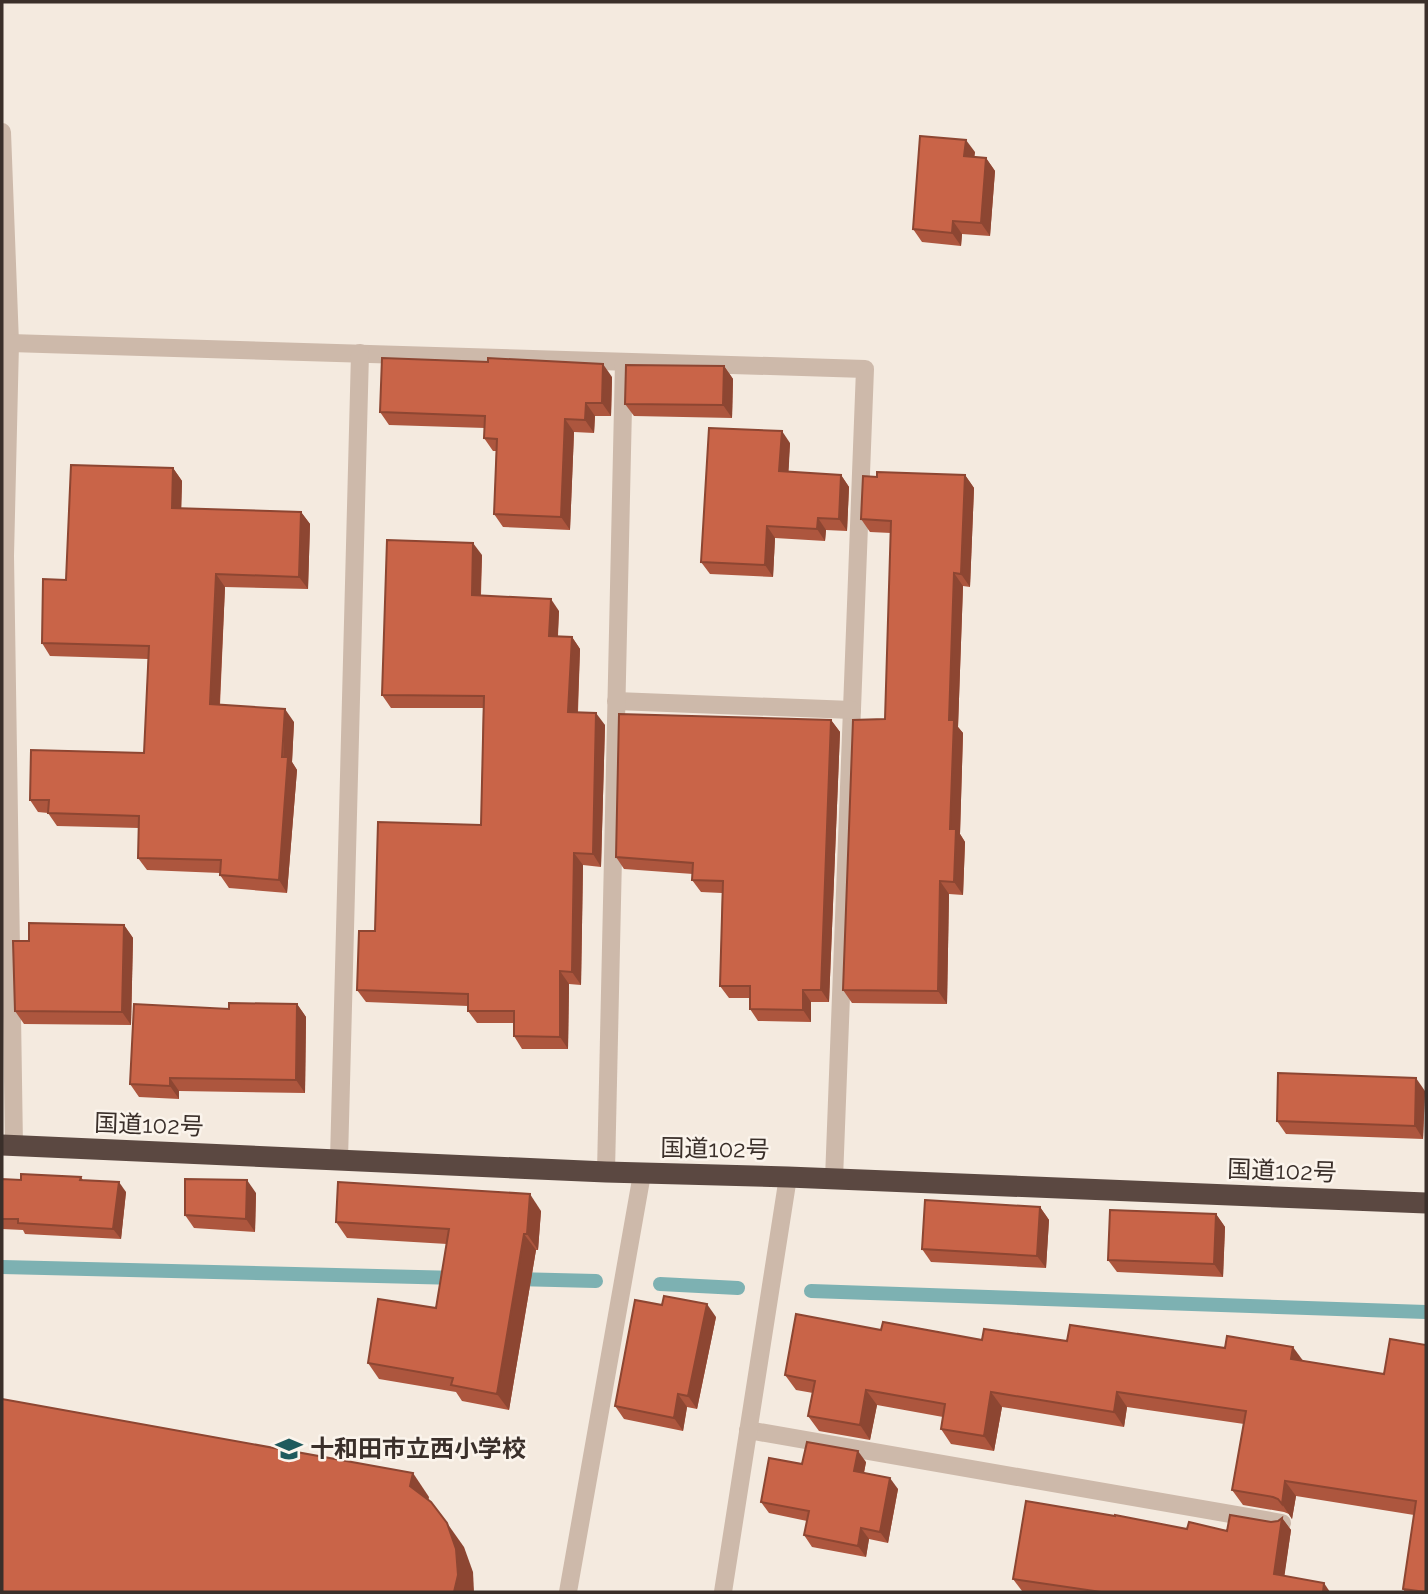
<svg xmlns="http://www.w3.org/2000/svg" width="1428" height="1594" viewBox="0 0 1428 1594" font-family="Raleway,'Noto Sans JP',sans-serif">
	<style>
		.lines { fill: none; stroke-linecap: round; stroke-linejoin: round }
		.stream { stroke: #7db1b2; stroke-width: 14 }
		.street { stroke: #cdb9aa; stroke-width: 18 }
		.highway { stroke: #5b4841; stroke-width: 21 }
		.wall { fill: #ad563e }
		.shaded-wall { fill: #8d4632 }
		.building { fill: #c96448; stroke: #8d4632; stroke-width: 2 }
		.labels { text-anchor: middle; stroke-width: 5; stroke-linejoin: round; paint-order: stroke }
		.street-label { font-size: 24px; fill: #3a2f2a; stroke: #fbf4ec }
		.poi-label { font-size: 24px; font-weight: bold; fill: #3a2f2a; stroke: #fbf4ec; text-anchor: start }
	</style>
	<rect width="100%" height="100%" fill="#f4eadf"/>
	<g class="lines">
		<g class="stream">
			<path d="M2,1267L459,1278"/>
			<path d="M514,1279L596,1281"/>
			<path d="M660,1284L738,1288"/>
			<path d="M811,1291L1426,1312"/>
		</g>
		<g class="street">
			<path d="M2,132L10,343L5,556L14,1146"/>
			<path d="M10,343L865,369L834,1179"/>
			<path d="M616,701L852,710"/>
			<path d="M339,1160L360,353"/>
			<path d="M606,1172L624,362"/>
			<path d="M748,1430L1282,1523"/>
			<path d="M568,1592L642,1174"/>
			<path d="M723,1592L788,1177"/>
		</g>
		<path class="highway" d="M2,1145L606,1172L788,1177L1426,1203"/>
	</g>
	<g class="wall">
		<path d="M975,152L974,157L986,158L995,171L990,236L962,234L961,246L922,242L913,229Z"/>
		<path d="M724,366L733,379L732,418L634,416L625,404Z"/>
		<path d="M612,377L611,416H595L594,433L574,432L570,530L503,527L494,514L496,451H493L484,438L485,428L389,425L380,412Z"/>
		<path d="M790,443L788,472L841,475L849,487L847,531L826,530L825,541L775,538L773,577L710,574L701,562Z"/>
		<path d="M173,468L182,481L181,508L301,512L310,524L308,589L225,587L220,705L294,722L292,762L297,770L287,893L229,888L220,875V873L147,870L138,858L139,828L57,826L48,813L38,812L30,800L144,753L148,659L50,656L42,643L66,580Z"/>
		<path d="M965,475L974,488L970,587L963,586L958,727L963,733L960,834L965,842L963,895L949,894L947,1004L852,1003L843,990L885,719L891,533L870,532L861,519L877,477Z"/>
		<path d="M482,555L481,595L559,611L558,636L572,637L580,649L578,712L605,725L601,867L583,865L581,985L569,984L568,1049H522L514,1036V1023H477L468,1011V1006L366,1002L357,990L375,931L481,825L483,708H391L382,695Z"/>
		<path d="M831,720L840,732L829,1002H811V1022L758,1021L750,1009V998H729L720,986L722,893L701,892L692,880L693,874L624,869L616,857Z"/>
		<path d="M124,925L133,938L131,1025L24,1024L15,1011Z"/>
		<path d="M297,1004L306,1017L305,1093L179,1091V1099L139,1097L130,1084L229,1009Z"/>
		<path d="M1425,1091L1423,1139L1286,1134L1277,1121Z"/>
		<path d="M81,1177L83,1180L126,1192L121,1239L25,1234L23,1230L2,1229V1179L21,1180Z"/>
		<path d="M256,1193L255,1232L194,1228L185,1215Z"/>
		<path d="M1040,1207L1049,1220L1046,1268L931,1262L922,1249Z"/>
		<path d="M541,1211L538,1250H536L509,1410L462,1401L456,1392L379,1379L368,1363L436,1308L447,1244L347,1238L336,1222Z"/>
		<path d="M1216,1214L1225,1227L1223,1277L1117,1272L1108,1260Z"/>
		<path d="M716,1317L697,1409L687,1407L683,1431L624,1419L615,1406Z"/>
		<path d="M881,1330L982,1340L1067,1341L1303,1361L1384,1374L1426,1345V1592H1405L1403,1589L1414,1515L1296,1496L1292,1519L1289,1514L1284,1512L1243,1505L1232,1490L1244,1424L1127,1407L1124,1427L1002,1407L994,1451L951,1444L941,1429L943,1417L877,1405L870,1440L819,1431L808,1416L813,1393L796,1390L785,1375Z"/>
		<path d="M866,1462L864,1473L898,1489L888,1543L869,1539L866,1557L812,1547L804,1535L807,1521L769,1513L761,1502L802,1464Z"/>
		<path d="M1282,1518L1291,1530L1284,1576L1330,1592H1031L1022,1591L1013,1579L1187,1529L1227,1531L1278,1521Z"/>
	</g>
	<g class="shaded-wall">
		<path d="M966,140L975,152L973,169L964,156Z"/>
		<path d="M986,158L995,171L990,236L981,223Z"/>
		<path d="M953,221L962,234L961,246L952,233Z"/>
		<path d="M603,364L612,377L611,416L602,403Z"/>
		<path d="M724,366L733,379L732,418L723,405Z"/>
		<path d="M586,403L595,416L594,433L585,420Z"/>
		<path d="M565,419L574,432L570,530L561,517Z"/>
		<path d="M782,431L790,443L788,483L779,471Z"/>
		<path d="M173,468L182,481L181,521L172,508Z"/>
		<path d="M841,475L849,487L847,531L839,519Z"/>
		<path d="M965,475L974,488L970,587L961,574Z"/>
		<path d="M301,512L310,524L308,589L299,577Z"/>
		<path d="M818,518L826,530L825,541L817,529Z"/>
		<path d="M767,526L775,538L773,577L765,565Z"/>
		<path d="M473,543L482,555L480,607L472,595Z"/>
		<path d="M954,573L963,586L958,727L963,733L960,834L965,842L963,895L954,882L950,829L949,720Z"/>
		<path d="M216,574L225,587L219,717L210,704Z"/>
		<path d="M551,599L559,611L557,648L549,636Z"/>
		<path d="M572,637L580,649L577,724L568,712Z"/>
		<path d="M285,709L294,722L292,762L297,770L287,893L279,880Z"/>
		<path d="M596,713L605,725L601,867L593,854Z"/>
		<path d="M831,720L840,732L829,1002L821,990Z"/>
		<path d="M574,853L583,865L581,985L572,972Z"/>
		<path d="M940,881L949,894L947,1004L938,991Z"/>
		<path d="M124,925L133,938L131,1025L122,1012Z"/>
		<path d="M560,971L569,984L568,1049L560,1037Z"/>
		<path d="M803,990L811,1002V1022L803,1010Z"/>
		<path d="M297,1004L306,1017L305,1093L296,1080Z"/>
		<path d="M170,1078L179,1091V1099L170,1086Z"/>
		<path d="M1416,1078L1425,1091L1423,1139L1415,1126Z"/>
		<path d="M247,1180L256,1193L255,1232L246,1219Z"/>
		<path d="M119,1182L126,1192L121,1239L113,1229Z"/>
		<path d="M530,1194L541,1211L538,1250L527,1234Z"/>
		<path d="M1040,1207L1049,1220L1046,1268L1037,1256Z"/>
		<path d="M1216,1214L1225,1227L1223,1277L1214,1264Z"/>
		<path d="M524,1234L536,1250L509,1410L497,1394Z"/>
		<path d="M707,1304L716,1317L697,1409L688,1396Z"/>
		<path d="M1293,1347L1304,1362L1291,1359Z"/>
		<path d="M866,1390L877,1405L870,1440L860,1425Z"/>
		<path d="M991,1392L1002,1407L994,1451L984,1436Z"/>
		<path d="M1117,1392L1127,1407L1124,1427L1114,1412Z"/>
		<path d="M678,1394L687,1407L683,1431L674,1418Z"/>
		<path d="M858,1451L866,1462L862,1482L854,1471Z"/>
		<path d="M413,1473L429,1497L427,1509L410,1486Z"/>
		<path d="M890,1478L898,1489L888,1543L880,1532Z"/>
		<path d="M1285,1481L1296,1496L1292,1519L1282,1504Z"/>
		<path d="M1282,1518L1291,1530L1283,1586L1274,1574Z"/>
		<path d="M447,1523L464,1547L473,1572L474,1592H454Z"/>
		<path d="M861,1528L869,1539L866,1557L858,1546Z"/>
		<path d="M1324,1583L1330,1592H1323Z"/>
	</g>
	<g class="building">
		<path d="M920,136L966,140L964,156L986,158L981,223L953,221L952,233L913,229Z"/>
		<path d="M382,358L488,362V358L603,364L602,403H586L585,420L565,419L561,517L494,514L497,439L484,438L485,416L380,412Z"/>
		<path d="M626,365L724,366L723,405L625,404Z"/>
		<path d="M709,428L782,431L779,471L841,475L839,519L818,518L817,529L767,526L765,565L701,562Z"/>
		<path d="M71,465L173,468L172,508L301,512L299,577L216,574L210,704L285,709L282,757H288L279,880L220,875L221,860L138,858L139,816L48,813L49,800H30L31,750L144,753L149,646L42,643L43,579L66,580Z"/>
		<path d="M877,472L965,475L961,574L954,573L949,720H954L950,829H956L954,882L940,881L938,991L843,990L853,720L885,719L891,521L861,519L863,476L877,477Z"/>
		<path d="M387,540L473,543L472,595L551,599L549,636L572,637L568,712L596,713L593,854L574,853L572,972L560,971V1037L514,1036V1011H468V994L357,990L359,931H375L378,822L481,825L484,696L382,695Z"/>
		<path d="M619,714L831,720L821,990H803V1010L750,1009V986H720L723,881L692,880L693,863L616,857Z"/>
		<path d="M29,923L124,925L122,1012L15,1011L13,941H29Z"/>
		<path d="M229,1003L297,1004L296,1080L170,1078V1086L130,1084L134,1004L229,1009Z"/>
		<path d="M1278,1073L1416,1078L1415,1126L1277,1121Z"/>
		<path d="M21,1174L81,1177L80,1180L119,1182L113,1229L18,1223V1219H2V1179L21,1180Z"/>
		<path d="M185,1179L247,1180L246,1219L185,1215Z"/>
		<path d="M338,1182L530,1194L527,1234H524L497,1394L451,1385L453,1378L368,1363L378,1299L436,1308L449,1229L336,1222Z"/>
		<path d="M925,1200L1040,1207L1037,1256L922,1249Z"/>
		<path d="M1110,1210L1216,1214L1214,1264L1108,1260Z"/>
		<path d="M664,1296L707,1304L688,1396L678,1394L674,1418L615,1406L635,1300L662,1305Z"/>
		<path d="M796,1314L881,1330L883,1322L982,1340L984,1329L1067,1341L1070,1325L1225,1348L1227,1336L1293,1347L1291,1359L1384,1374L1390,1339L1426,1345V1592L1403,1589L1416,1501L1285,1481L1282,1504L1278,1499L1273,1497L1232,1490L1246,1411L1117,1392L1114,1412L991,1392L984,1436L941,1429L945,1404L866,1390L860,1425L808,1416L815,1381L785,1375Z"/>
		<path d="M2,1399L413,1473L410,1486L431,1502L447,1523L456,1549L458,1575L454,1592H2Z"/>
		<path d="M807,1442L858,1451L854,1471L890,1478L880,1532L861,1528L858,1546L804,1535L809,1511L761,1502L769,1458L802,1464Z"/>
		<path d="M1026,1501L1115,1516V1515L1187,1529L1189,1522L1227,1531L1230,1515L1271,1522L1278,1521L1282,1518L1274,1574L1324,1583L1323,1592H1101L1013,1579Z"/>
	</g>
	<defs>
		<symbol id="school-bare" viewBox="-9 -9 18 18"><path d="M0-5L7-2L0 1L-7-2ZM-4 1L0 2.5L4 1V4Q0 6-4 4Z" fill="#1e5a5d" stroke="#fbf4ec" stroke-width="2.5" paint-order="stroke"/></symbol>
	</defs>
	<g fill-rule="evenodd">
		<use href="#school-bare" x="270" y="1430" width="38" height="38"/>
	</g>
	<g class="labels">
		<g class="street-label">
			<text transform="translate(149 1125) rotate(2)" y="8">国道102号</text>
			<text transform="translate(715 1149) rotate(1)" y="8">国道102号</text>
			<text transform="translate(1282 1171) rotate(2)" y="8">国道102号</text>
		</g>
		<g class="poi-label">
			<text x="310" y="1457">十和田市立西小学校</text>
		</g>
	</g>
	<rect width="1428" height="1594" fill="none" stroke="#3a2f2a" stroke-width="7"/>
</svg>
